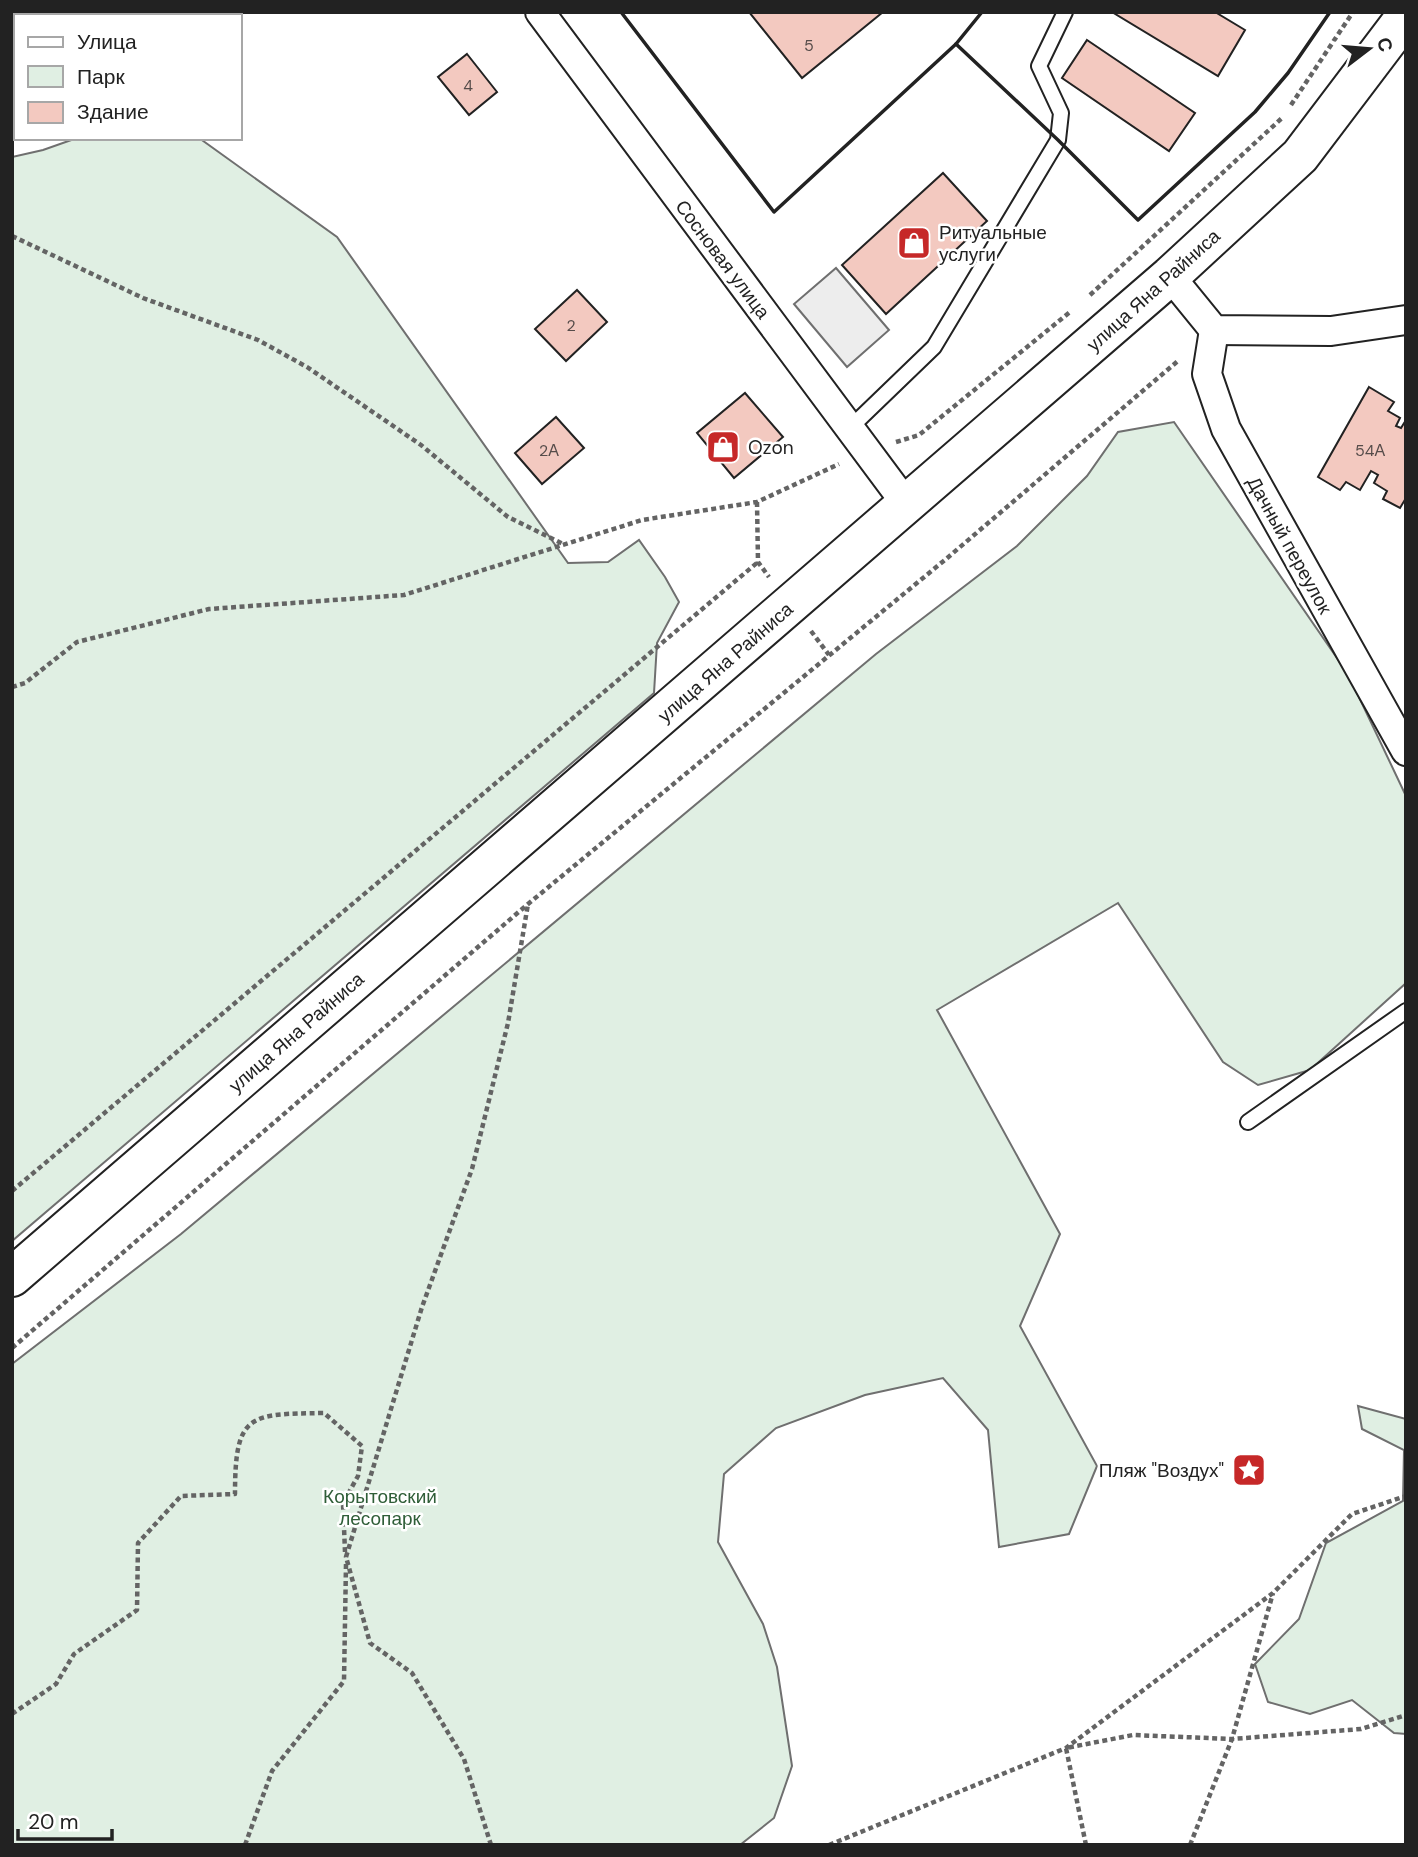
<svg xmlns="http://www.w3.org/2000/svg" width="1418" height="1857" viewBox="0 0 1418 1857" font-family="'DM Sans',sans-serif">
	<style>
		.green { fill: #e0efe3; stroke: #6f6f6f; stroke-width: 2 }
		.parking { fill: #ededed; stroke: #6f6f6f; stroke-width: 2 }
		.building { fill: #f3c9c0; stroke: #222; stroke-width: 2 }
		.lines { fill: none; stroke-linecap: round; stroke-linejoin: round }
		.lane-casing { stroke: #222; stroke-width: 18 }
		.street-casing { stroke: #222; stroke-width: 32 }
		.secondary-casing { stroke: #222; stroke-width: 42 }
		.path { stroke: #646464; stroke-width: 4.5; stroke-dasharray: 5 3.5; stroke-linecap: butt }
		.lane { stroke: #fff; stroke-width: 14 }
		.street { stroke: #fff; stroke-width: 28 }
		.secondary { stroke: #fff; stroke-width: 38 }
		.wall { stroke: #222; stroke-width: 3.5 }
		.labels { text-anchor: middle; stroke-width: 5; stroke-linejoin: round; paint-order: stroke }
		.number-label { font-size: 16px; fill: #564c4a }
		.poi-label { font-size: 19px; fill: #222; stroke: #fff; text-anchor: start }
		.street-label { font-size: 19px; fill: #222; stroke: #fff }
		.park-label { font-size: 19px; fill: #2f5e38; stroke: #fff }
	</style>
	<rect width="100%" height="100%" fill="#fff"/>
	<g class="green">
		<path d="M77,138H199L337,237L568,563L608,562L639,540L665,577L679,602L657,643L654,693L12,1241V157L43,150Z"/>
		<path d="M1174,422L1348,674L1406,796V983L1310,1070L1258,1085L1223,1062L1118,903L937,1010L1060,1234L1020,1326L1097,1466L1069,1534L999,1547L988,1430L943,1378L865,1395L776,1428L724,1474L718,1542L763,1624L777,1667L792,1766L774,1818L740,1845H12V1364L181,1234L876,654L1017,546L1087,476L1118,432Z"/>
		<path d="M1358,1406L1406,1419V1734L1394,1733L1352,1700L1310,1714L1268,1702L1255,1664L1299,1619L1326,1543L1403,1501L1404,1450L1362,1429Z"/>
	</g>
	<path class="parking" d="M836,268L889,330L847,367L794,304Z"/>
	<g class="building">
		<path d="M81,12H140L135,16H84Z"/>
		<path d="M749,12H883L802,78Z"/>
		<path d="M1112,12H1215L1245,30L1218,76Z"/>
		<path d="M1087,40L1195,113L1169,151L1062,78Z"/>
		<path d="M467,54L497,92L469,115L438,77Z"/>
		<path d="M943,173L987,221L886,314L842,265Z"/>
		<path d="M577,290L607,322L566,361L535,329Z"/>
		<path d="M1369,387L1394,402L1388,411L1400,418L1396,426L1401,428L1406,420V498L1400,508L1383,499L1387,491L1374,483L1378,475L1371,471L1360,490L1346,482L1340,490L1318,477Z"/>
		<path d="M745,393L783,437L734,478L697,433Z"/>
		<path d="M556,417L584,448L542,484L515,453Z"/>
	</g>
	<g class="lines">
		<defs>
			<g id="lane">
				<path d="M850,428L934,347L1058,140L1061,113L1039,66L1065,12"/>
				<path d="M1248,1122L1406,1011"/>
			</g>
			<g id="street">
				<path d="M540,12L907,505"/>
				<path d="M1170,276L1214,330L1331,331L1406,320"/>
				<path d="M1214,330L1207,374L1226,429L1406,751"/>
			</g>
			<path id="secondary" d="M12,1277L1170,276L1300,156L1406,16"/>
		</defs>
		<use href="#lane" class="lane-casing"/>
		<use href="#street" class="street-casing"/>
		<use href="#secondary" class="secondary-casing"/>
		<g class="path">
			<path d="M1291,105L1353,12"/>
			<path d="M12,236L143,298L258,340L307,367L421,445L508,517L563,544"/>
			<path d="M1090,295L1282,118"/>
			<path d="M896,442L919,435L1070,312"/>
			<path d="M757,502L758,562L769,577"/>
			<path d="M811,631L829,655"/>
			<path d="M12,687L25,683L77,642L209,609L404,595L642,520L757,502L839,464"/>
			<path d="M12,1191L758,562"/>
			<path d="M12,1348L528,904L946,559L1179,360"/>
			<path d="M12,1714L56,1684L74,1654L137,1610L138,1543L181,1496L235,1494C235,1413 249,1414 324,1413L362,1446L358,1476L343,1503L345,1552"/>
			<path d="M245,1845L272,1771L344,1681L346,1564"/>
			<path d="M491,1845L464,1759L412,1673L370,1643L346,1557L422,1307L472,1169L508,1023L528,904"/>
			<path d="M829,1845L1066,1748L1273,1593L1352,1514L1406,1496"/>
			<path d="M1086,1845L1066,1748L1133,1735L1232,1739L1361,1729L1406,1715"/>
			<path d="M1190,1845L1232,1739L1273,1593"/>
		</g>
		<use href="#lane" class="lane"/>
		<use href="#street" class="street"/>
		<use href="#secondary" class="secondary"/>
		<g class="wall">
			<path d="M621,12L774,212L956,44L982,12"/>
			<path d="M956,44L1058,140L1138,220L1255,112L1288,73L1330,12"/>
		</g>
	</g>
	<defs>
		<symbol id="shop-square" viewBox="-11 -11 22 22"><rect x="-9" y="-9" width="18" height="18" rx="4" fill="#c62828" stroke="#fff"/><path d="M-5-2.5h2.3a2.7 3.5 0 0 1 5.4 0H5L5.5 6h-11ZM-1.5-2.5h3a1.5 2.3 0 0 0-3 0Z" fill="#fff"/></symbol>
		<symbol id="sight-square" viewBox="-11 -11 22 22"><rect x="-9" y="-9" width="18" height="18" rx="4" fill="#c62828" stroke="#fff"/><path d="M0-6L1.8-2.2L6-1.7L2.9 1.2L3.7 5.4L0 3.3L-3.7 5.4L-2.9 1.2L-6-1.7L-1.8-2.2Z" fill="#fff"/></symbol>
	</defs>
	<g fill-rule="evenodd">
		<use href="#shop-square" x="895" y="224" width="38" height="38"/>
		<use href="#shop-square" x="704" y="428" width="38" height="38"/>
		<use href="#sight-square" x="1230" y="1451" width="38" height="38"/>
	</g>
	<g class="labels">
		<g class="number-label">
			<text x="809" y="51">5</text>
			<text x="468" y="91">4</text>
			<text x="571" y="331">2</text>
			<text x="549" y="456">2А</text>
			<text x="1370" y="456">54А</text>
		</g>
		<g class="poi-label">
			<text x="939" y="239">Ритуальные<tspan x="939" dy="22">услуги</tspan></text>
			<text x="748" y="454">Ozon</text>
			<text x="1224" y="1477" text-anchor="end">Пляж "Воздух"</text>
		</g>
		<g class="street-label">
			<text transform="translate(723 259) rotate(53)" y="7">Сосновая улица</text>
			<text transform="translate(1153 290) rotate(-42)" y="7">улица Яна Райниса</text>
			<text transform="translate(1290 545) rotate(61)" y="7">Дачный переулок</text>
			<text transform="translate(725 662) rotate(-41)" y="7">улица Яна Райниса</text>
			<text transform="translate(296 1032) rotate(-41)" y="7">улица Яна Райниса</text>
		</g>
		<g class="park-label">
			<text x="380" y="1503">Корытовский<tspan x="380" dy="22">лесопарк</tspan></text>
		</g>
	</g>
	<rect width="1418" height="1857" fill="none" stroke="#222222" stroke-width="28"/>
	<rect x="14" y="14" width="228" height="126" fill="#ffffff" stroke="#a7a7a7" stroke-width="2"/>
	<rect x="28" y="37" width="35" height="10" fill="#ffffff" stroke="#a7a7a7" stroke-width="2"/>
	<text x="77" y="49" font-size="21" fill="#222222">Улица</text>
	<rect x="28" y="66" width="35" height="21" fill="#e0efe3" stroke="#a7a7a7" stroke-width="2"/>
	<text x="77" y="84" font-size="21" fill="#222222">Парк</text>
	<rect x="28" y="102" width="35" height="21" fill="#f3c9c0" stroke="#a7a7a7" stroke-width="2"/>
	<text x="77" y="119" font-size="21" fill="#222222">Здание</text>
	<g transform="translate(1369 49) rotate(74)" stroke="#ffffff" stroke-width="5" paint-order="stroke">
	<path d="M0-5L12 26L0 18L-12 26Z" fill="#222222"/>
	<text y="-10" font-size="19" font-weight="bold" text-anchor="middle" fill="#222222">С</text>
	</g>
	<path d="M18 1829v10h94v-10" fill="none" stroke="#222222" stroke-width="3.5"/>
	<text x="28" y="1829" font-size="21" fill="#222222" stroke="#ffffff" stroke-width="5" paint-order="stroke">20 m</text>
</svg>
